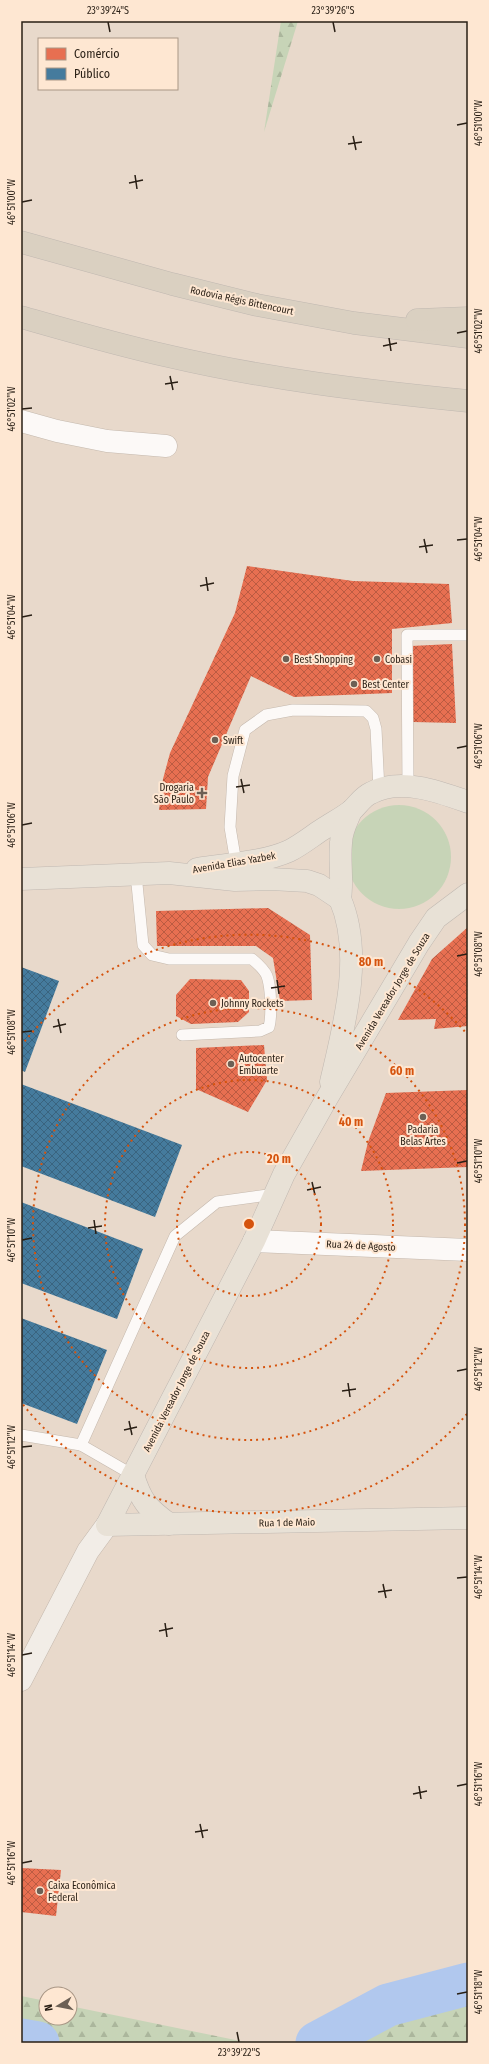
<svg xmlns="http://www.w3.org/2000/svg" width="489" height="2064" viewBox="0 0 489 2064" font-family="'Fira Sans Condensed',sans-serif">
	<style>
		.green { fill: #c7d4b7 }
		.forest { fill: url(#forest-firs) }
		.shops { fill: url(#shops-cross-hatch) }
		.public { fill: url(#public-cross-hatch) }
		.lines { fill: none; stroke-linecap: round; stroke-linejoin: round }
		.river { stroke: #b1c8ee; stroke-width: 43 }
		.lane-casing { stroke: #c4b8ad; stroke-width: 12 }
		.street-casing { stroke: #c4b8ad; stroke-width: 23 }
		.secondary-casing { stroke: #c4b8ad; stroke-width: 23 }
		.primary-casing { stroke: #c0b8b1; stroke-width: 23 }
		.highway-casing { stroke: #c0b8b1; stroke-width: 23 }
		.lane { stroke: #fcf9f7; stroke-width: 11 }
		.street { stroke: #fcf9f7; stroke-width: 22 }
		.secondary { stroke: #f2ede7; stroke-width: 22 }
		.primary { stroke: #e8e1d6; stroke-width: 22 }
		.highway { stroke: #dad0c1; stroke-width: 22 }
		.ticks { fill: none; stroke: #291f15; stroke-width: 1.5 }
		.ring { fill: none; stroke: #d5530d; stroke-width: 2; stroke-dasharray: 2 4 }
		.poi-dot { fill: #6c6055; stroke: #fee7d2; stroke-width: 1.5 }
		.labels { text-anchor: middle; stroke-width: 4; stroke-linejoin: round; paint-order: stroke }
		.street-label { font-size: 10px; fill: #291f15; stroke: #fee7d2 }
		.poi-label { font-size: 10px; fill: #291f15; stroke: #fee7d2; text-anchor: start }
		.centre { fill: #d5530d; stroke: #fee7d2; stroke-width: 2 }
		.ring-label { font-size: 12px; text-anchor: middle; font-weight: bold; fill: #d5530d; stroke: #fee7d2; stroke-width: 4; stroke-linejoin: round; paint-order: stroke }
		.neatline { fill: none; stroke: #291f15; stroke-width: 1.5 }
		.ticks-label { font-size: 10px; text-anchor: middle; fill: #291f15 }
	</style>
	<defs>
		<pattern id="forest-firs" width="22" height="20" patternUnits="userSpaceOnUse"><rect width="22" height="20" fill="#c7d4b7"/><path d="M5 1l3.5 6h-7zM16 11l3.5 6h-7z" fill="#abb69c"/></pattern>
		<pattern id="shops-cross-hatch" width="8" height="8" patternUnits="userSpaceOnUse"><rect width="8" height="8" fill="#e76f51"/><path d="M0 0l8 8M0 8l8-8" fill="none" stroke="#bb5b42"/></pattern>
		<pattern id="public-cross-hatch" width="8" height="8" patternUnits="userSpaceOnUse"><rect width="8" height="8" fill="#457b9d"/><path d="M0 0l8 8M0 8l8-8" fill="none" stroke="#3a647f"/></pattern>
	</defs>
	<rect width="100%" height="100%" fill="#e8d9cb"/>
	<circle class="green" cx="399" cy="857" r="52"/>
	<g class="forest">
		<path d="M281,21H298L264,132Z"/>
		<path d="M21,1996L46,2001V2018H70V2006L250,2043H21Z"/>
		<path d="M468,2003V2043H303Z"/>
	</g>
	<g class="shops">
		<path d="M247,566L353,581L449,584L452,623L392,629V693L294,697L251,676L208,777L206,809L159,810L163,779L170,753L235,613Z"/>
		<path d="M452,644L456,723L413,722L411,646Z"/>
		<path d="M268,908L310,935L312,1000L280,1001L273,958L256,946H157L156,911Z"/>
		<path d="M468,927V1026L434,1029L436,1019L398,1020L432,959Z"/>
		<path d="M190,979L241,980L249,991V1012L238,1022L191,1024L176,1016V995Z"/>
		<path d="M264,1045L267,1080L248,1112L196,1089V1048Z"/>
		<path d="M468,1090V1167L361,1171L368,1142L386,1093Z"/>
		<path d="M21,1868L61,1870L56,1916L21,1912Z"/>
	</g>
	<g class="public">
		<path d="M21,967L59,981L25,1072L21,1070Z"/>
		<path d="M21,1084L182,1145L155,1217L21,1166Z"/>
		<path d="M21,1202L143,1249L117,1319L21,1283Z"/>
		<path d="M21,1318L107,1350L77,1424L21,1403Z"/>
	</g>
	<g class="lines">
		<g class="river">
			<path d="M21,2040L38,2043"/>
			<path d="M317,2043L388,2005L468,1984"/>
		</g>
		<defs>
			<g id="lane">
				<path d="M408,787L407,635H468"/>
				<path d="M236,863L230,827L233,776L245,730L266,715L293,710L366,711L373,718L376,729L379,790"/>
				<path d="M136,874L143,945L152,955L169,959H252C258,964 264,969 267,976C271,987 272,1016 269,1027L260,1031L182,1035"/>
				<path d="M21,1435L81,1445"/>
				<path d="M133,1475L81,1445L175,1236L217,1202L275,1194"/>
			</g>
			<g id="street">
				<path d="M21,421L57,431L107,441L166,446"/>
				<path d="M254,1241L468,1250"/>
			</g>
			<path id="secondary" d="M21,1680L88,1551L107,1525"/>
			<g id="primary">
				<path d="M197,869C227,864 262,863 289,851C301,845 312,836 323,829C332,823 342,818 351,811C358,805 362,797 371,793C400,777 440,792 468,802"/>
				<path d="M21,879L169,873L235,880L271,879L307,881L319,885L340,899"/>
				<path d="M468,894L436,918L419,943L327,1098L284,1174L254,1241L107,1525L468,1518"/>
				<path d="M340,899C343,880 339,862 341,843C341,831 347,821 351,811"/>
				<path d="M331,1082C344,1026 364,954 340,899"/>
				<path d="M133,1475C141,1501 147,1508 169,1524"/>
			</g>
			<g id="highway">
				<path d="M21,242L172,284L257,305L354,323L468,337"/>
				<path d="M21,317C70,331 118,345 168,356C266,379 367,391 468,401"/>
				<path d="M417,320L468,318"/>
			</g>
		</defs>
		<use href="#lane" class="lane-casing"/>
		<use href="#street" class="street-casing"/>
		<use href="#secondary" class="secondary-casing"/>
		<use href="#primary" class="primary-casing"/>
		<use href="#highway" class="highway-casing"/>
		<use href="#lane" class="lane"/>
		<use href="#street" class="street"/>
		<use href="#secondary" class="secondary"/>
		<use href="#primary" class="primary"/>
		<use href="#highway" class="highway"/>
	</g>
	<path class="ticks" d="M108,22L110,32M333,22L335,32M457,125L467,123M353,136L356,150M348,144L362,142M135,175L137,189M129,183L143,180M22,202L32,200M457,333L467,331M389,338L391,351M383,346L397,343M170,376L173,390M165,384L178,382M22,409L32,408M424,539L427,553M457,540L467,539M419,547L433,545M206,577L208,591M200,586L214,583M22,617L32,615M457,748L467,746M241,779L244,793M236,787L250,785M22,825L32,823M457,956L467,954M277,980L279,994M271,988L285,986M58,1019L61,1033M53,1027L66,1024M22,1032L32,1031M457,1163L467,1161M312,1182L315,1195M307,1190L321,1187M94,1220L96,1234M88,1228L102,1226M22,1240L32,1238M457,1371L467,1369M348,1383L350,1397M342,1391L356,1389M129,1421L132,1435M124,1430L137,1427M22,1447L32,1446M457,1578L467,1577M383,1584L386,1598M378,1592L392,1590M165,1623L167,1637M159,1631L173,1628M22,1655L32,1653M419,1786L421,1799M457,1786L467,1784M413,1794L427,1791M200,1824L203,1838M195,1832L208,1830M22,1863L32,1861M457,1994L467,1992M237,2032L239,2042"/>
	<g class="ring">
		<circle cx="249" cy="1224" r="72"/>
		<circle cx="249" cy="1224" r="144"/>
		<circle cx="249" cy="1224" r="216"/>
		<path d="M467 1414A289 289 0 0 1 21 1402M21 1046A289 289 0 0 1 467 1034"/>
	</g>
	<g class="poi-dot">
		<circle cx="286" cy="659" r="4"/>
		<circle cx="377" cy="659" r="4"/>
		<circle cx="354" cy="684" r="4"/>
		<circle cx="215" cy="740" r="4"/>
		<path d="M200 787h4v4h4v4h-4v4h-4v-4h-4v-4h4z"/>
		<circle cx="213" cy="1003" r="4"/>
		<circle cx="231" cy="1064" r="4"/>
		<circle cx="423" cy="1117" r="4"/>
		<circle cx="40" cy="1891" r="4"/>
	</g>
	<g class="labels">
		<g class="street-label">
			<text transform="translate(242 300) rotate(12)" y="4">Rodovia Régis Bittencourt</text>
			<text transform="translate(234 862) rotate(-10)" y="4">Avenida Elias Yazbek</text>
			<text transform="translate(392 991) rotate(-59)" y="4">Avenida Vereador Jorge de Souza</text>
			<text transform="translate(361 1245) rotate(3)" y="4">Rua 24 de Agosto</text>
			<text transform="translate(176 1391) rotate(-63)" y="4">Avenida Vereador Jorge de Souza</text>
			<text transform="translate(287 1522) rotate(-1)" y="4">Rua 1 de Maio</text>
		</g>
		<g class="poi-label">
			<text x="294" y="663">Best Shopping</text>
			<text x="385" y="663">Cobasi</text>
			<text x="362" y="688">Best Center</text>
			<text x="223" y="744">Swift</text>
			<text x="194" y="791" text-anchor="end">Drogaria<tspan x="194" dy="12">São Paulo</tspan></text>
			<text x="221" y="1007">Johnny Rockets</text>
			<text x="239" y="1062">Autocenter<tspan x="239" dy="12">Embuarte</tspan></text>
			<text x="423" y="1133" text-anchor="middle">Padaria<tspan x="423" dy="12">Belas Artes</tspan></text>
			<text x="48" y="1889">Caixa Econômica<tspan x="48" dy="12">Federal</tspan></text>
		</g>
	</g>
	<circle cx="249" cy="1224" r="6" class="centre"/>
	<g class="ring-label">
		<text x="371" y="966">80 m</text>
		<text x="402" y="1075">60 m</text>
		<text x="351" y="1126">40 m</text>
		<text x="279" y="1163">20 m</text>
	</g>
	<rect width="489" height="2064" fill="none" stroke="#fee7d2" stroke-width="44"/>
	<rect x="38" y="38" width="140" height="52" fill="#fee7d2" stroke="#a99786"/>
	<rect x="46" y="48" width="20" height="12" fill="#e76f51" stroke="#a99786"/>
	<text x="74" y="58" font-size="12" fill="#291f15">Comércio</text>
	<rect x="46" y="68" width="20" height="12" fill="#457b9d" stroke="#a99786"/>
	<text x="74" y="78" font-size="12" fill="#291f15">Público</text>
	<g transform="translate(58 2006) rotate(260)"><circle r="19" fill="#fee7d2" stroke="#a99786"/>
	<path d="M0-3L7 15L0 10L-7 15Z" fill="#6c6055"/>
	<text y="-6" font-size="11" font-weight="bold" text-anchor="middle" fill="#291f15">N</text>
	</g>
	<rect x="22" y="22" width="445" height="2020" class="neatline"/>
	<g class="ticks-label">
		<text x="108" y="14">23°39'24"S</text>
		<text x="333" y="14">23°39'26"S</text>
		<text transform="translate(478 123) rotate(-90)" y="4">46°51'00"W</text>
		<text transform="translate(11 202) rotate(-90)" y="4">46°51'00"W</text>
		<text transform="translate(478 331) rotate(-90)" y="4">46°51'02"W</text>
		<text transform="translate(11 409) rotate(-90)" y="4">46°51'02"W</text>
		<text transform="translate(478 539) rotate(-90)" y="4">46°51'04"W</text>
		<text transform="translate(11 617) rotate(-90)" y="4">46°51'04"W</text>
		<text transform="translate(478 746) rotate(-90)" y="4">46°51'06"W</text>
		<text transform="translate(11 825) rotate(-90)" y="4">46°51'06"W</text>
		<text transform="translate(478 954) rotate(-90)" y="4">46°51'08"W</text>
		<text transform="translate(11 1032) rotate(-90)" y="4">46°51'08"W</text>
		<text transform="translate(478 1161) rotate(-90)" y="4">46°51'10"W</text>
		<text transform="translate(11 1240) rotate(-90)" y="4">46°51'10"W</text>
		<text transform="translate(478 1369) rotate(-90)" y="4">46°51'12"W</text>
		<text transform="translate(11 1447) rotate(-90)" y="4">46°51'12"W</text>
		<text transform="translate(478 1577) rotate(-90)" y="4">46°51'14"W</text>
		<text transform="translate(11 1655) rotate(-90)" y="4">46°51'14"W</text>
		<text transform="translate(478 1784) rotate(-90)" y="4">46°51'16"W</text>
		<text transform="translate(11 1863) rotate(-90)" y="4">46°51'16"W</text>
		<text transform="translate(478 1992) rotate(-90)" y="4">46°51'18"W</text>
		<text x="239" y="2056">23°39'22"S</text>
	</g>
</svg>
